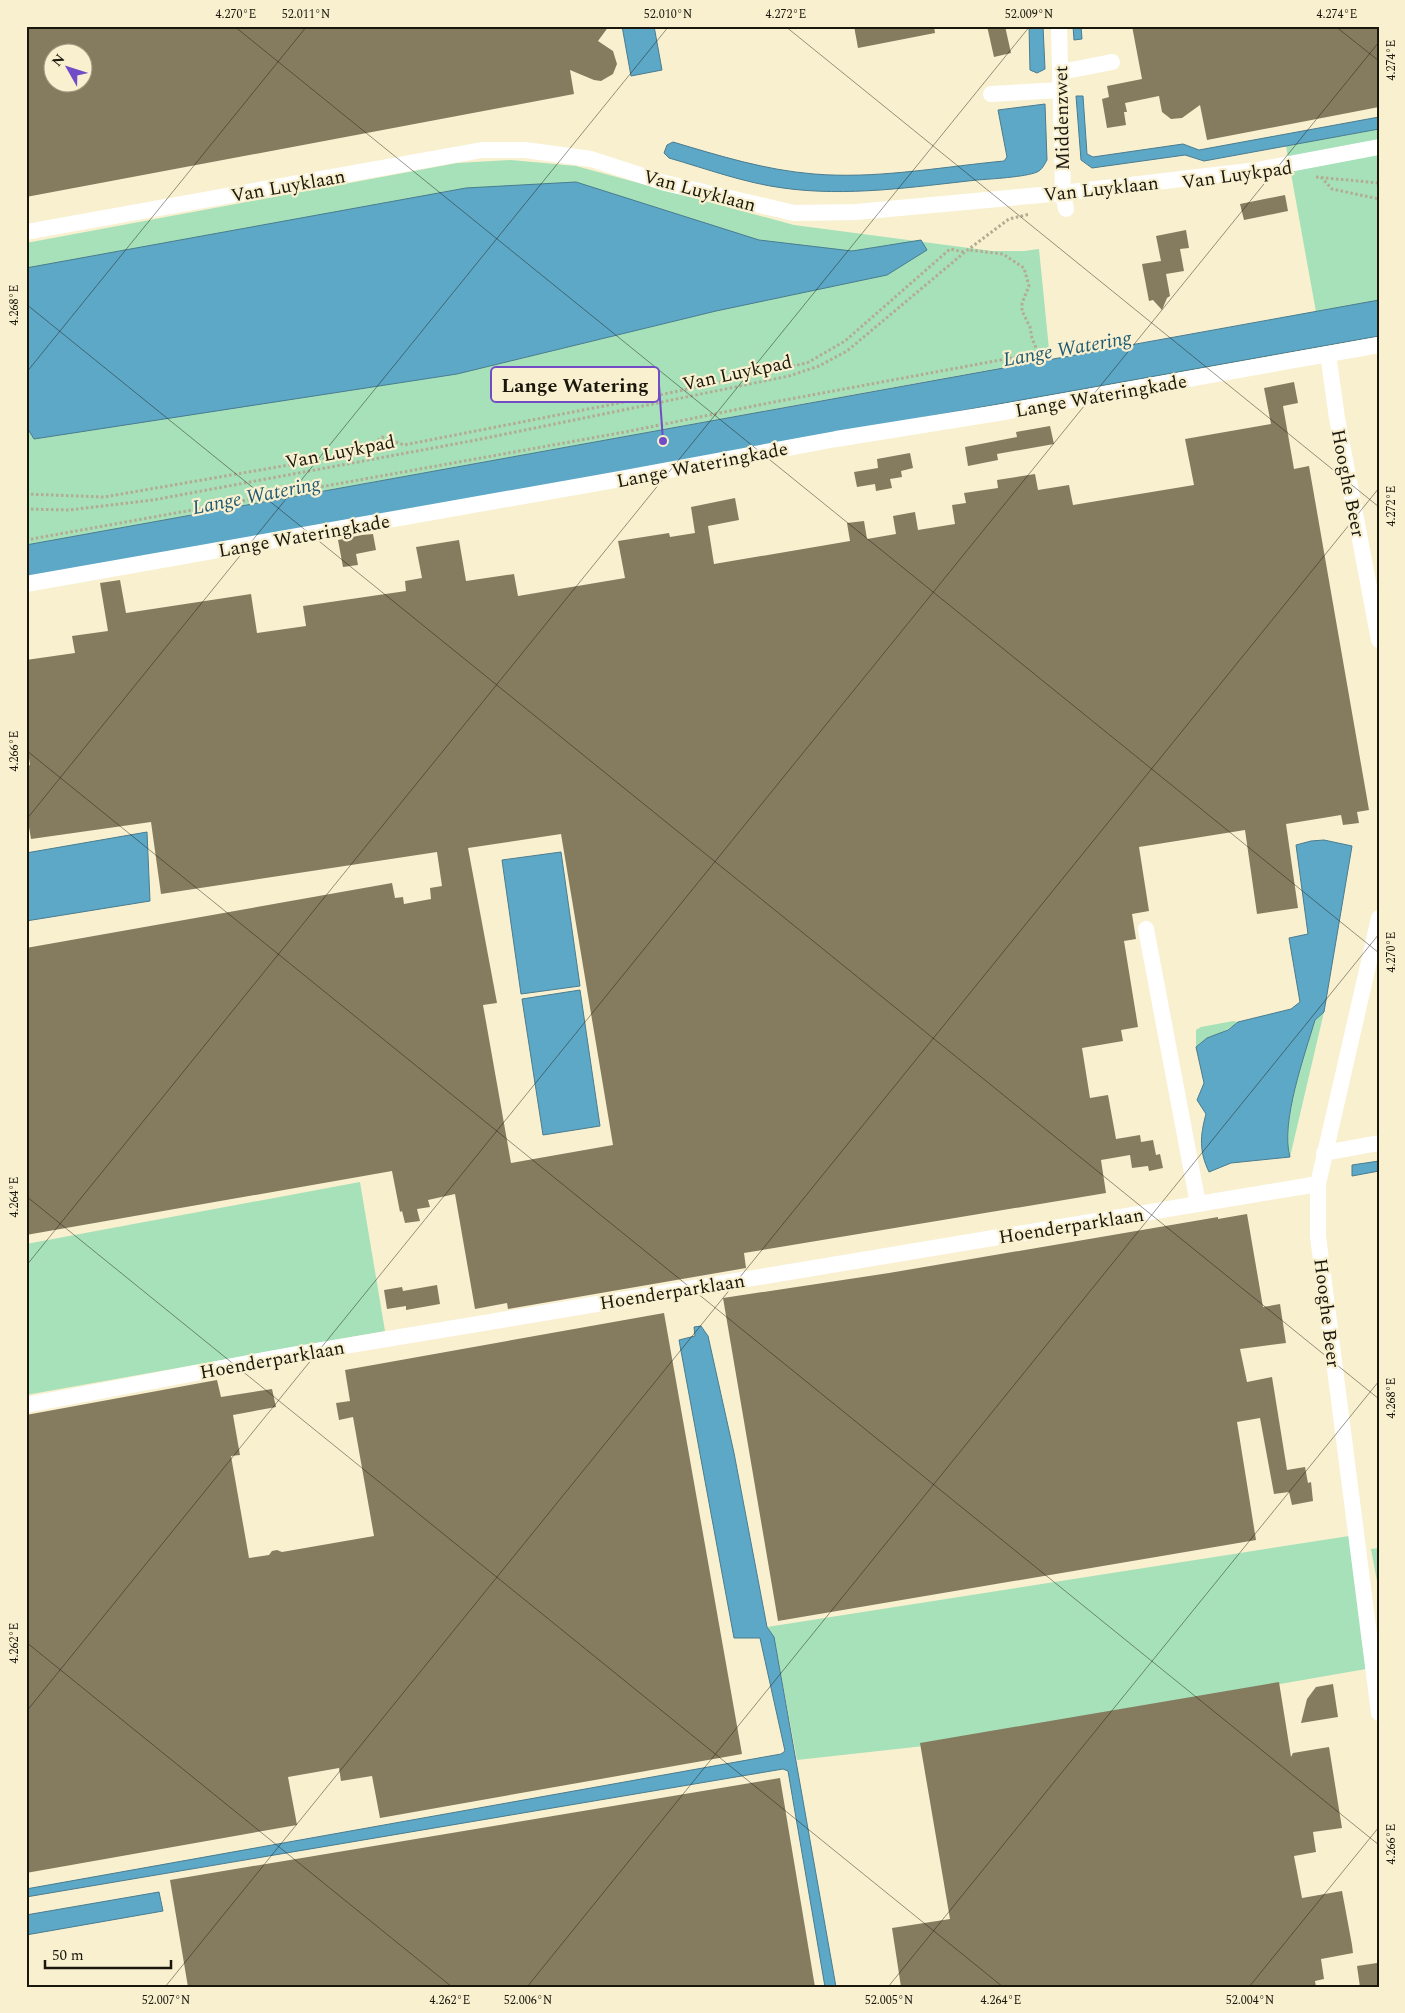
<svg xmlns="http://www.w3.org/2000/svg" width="1405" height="2013" viewBox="0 0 1405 2013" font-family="Spectral,serif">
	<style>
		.green { fill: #a6e1b9 }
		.water { fill: #5da8c7; stroke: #497c8f }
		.building { fill: #857c60; fill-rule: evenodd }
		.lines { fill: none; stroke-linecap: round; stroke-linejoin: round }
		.path { stroke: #b3ac92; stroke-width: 3; stroke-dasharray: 2.5 2.5; stroke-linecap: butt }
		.minor { stroke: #fff; stroke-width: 16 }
		.ticks { fill: none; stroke: #1a170c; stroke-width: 1; stroke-opacity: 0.45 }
		.labels { text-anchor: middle; stroke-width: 4.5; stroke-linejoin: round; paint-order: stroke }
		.street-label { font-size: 19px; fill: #1a170c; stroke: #f9f0d0 }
		.water-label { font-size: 20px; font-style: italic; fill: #205b72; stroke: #f9f0d0 }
		.leader { fill: none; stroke: #704dc6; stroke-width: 2 }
		.callout-dot { fill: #704dc6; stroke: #f9f0d0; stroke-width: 2 }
		.callout { fill: #f9f0d0; stroke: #704dc6; stroke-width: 2 }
		.callout-label { font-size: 20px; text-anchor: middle; font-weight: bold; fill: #1a170c }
		.neatline { fill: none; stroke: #1a170c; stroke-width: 2 }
		.ticks-label { font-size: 12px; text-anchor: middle; fill: #1a170c }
	</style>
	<rect width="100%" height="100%" fill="#f9f0d0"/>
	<g class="green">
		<path d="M1379,129V300L1316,312L1286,146Z"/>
		<path d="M511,160L576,166L794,225L992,251H1024L1039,249L1050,359L26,545V243L457,163Z"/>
		<path d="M1324,1012L1290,1157C1280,1123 1305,1054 1315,1019Z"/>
		<path d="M1233,1021L1238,1022C1225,1033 1209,1036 1196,1047V1030L1201,1027Z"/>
		<path d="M360,1182L385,1331L26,1395V1244Z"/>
		<path d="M1349,1536L1366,1669L924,1746L797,1760L774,1637L767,1627Z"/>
		<path d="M1379,1548V1592L1371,1549Z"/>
	</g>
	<g class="water">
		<path d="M622,26H654L662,70L631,76Z"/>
		<path d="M1029,26H1043L1045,69L1037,73L1030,70Z"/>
		<path d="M1073,26H1081L1082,39L1074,40Z"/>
		<path d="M1076,96H1083L1087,154L1093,157L1183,144L1199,150L1379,117V129L1204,161L1185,155L1092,168L1081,160Z"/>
		<path d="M1045,104L1047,160C1044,165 1042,170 1037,172C1026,177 990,179 977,180C913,187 847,197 783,188C745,183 707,169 669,158L664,153L667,145L673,142C720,156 765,170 814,174C874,179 935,168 994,162L1004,161L1007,157L998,110Z"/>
		<path d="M576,182L759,240L852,251L921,240L927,250L887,275L716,311L457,374L34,439L26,426V268L466,188Z"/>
		<path d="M1379,300V336L26,578V545Z"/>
		<path d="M147,832L150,901L26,921V853Z"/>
		<path d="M1324,840L1352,846L1324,1012L1315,1020C1305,1054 1280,1123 1290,1157L1231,1163L1209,1172C1199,1151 1200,1136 1206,1114L1197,1100L1204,1083L1196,1047L1207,1038L1228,1030L1238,1022L1291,1009L1300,1002L1289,938L1308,934L1296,845L1311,841Z"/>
		<path d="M561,852L580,986L521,994L502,860Z"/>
		<path d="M580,990L600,1126L543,1135L522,999Z"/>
		<path d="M1379,1161V1171L1352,1176V1165Z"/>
		<path d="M701,1326L708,1336L734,1453L767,1627L774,1637L836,1987H825L788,1771L783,1769L26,1897V1889L781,1754L785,1751L760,1638H734L679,1340L695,1336L694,1327Z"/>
		<path d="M159,1892L163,1911L26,1935V1915Z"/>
	</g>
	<g class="building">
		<path d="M26,26H609L598,41L613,51L617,64L613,74L601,81L594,80L570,70L574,94L26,197ZM52,52H82V82H52Z"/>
		<path d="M854,26H934L935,33L858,48Z"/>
		<path d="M987,26H1005L1011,53L994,57Z"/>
		<path d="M1132,26H1379V107L1207,140L1200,105L1182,118L1171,119L1162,112L1159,96L1125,103L1127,112H1124L1126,125L1107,128L1102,99L1109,97L1107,86L1142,79Z"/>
		<path d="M1285,195L1288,211L1244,220L1240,204Z"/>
		<path d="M1186,230L1189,248L1180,249L1184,271L1166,274L1170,296L1167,298L1162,310L1153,300L1149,301L1142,264L1161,261L1156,236Z"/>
		<path d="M1294,382L1298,403L1283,406L1294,469L1309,466L1369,810L1357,812L1359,823L1343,825L1341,815L1286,824L1298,908L1257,914L1245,830L1139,847L1149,911L1132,914L1136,939L1124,941L1138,1027L1121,1030L1123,1041L1082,1048L1090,1098L1108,1095L1116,1139L1140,1135L1141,1142L1153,1140L1156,1155L1160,1154L1163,1168L1149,1171L1148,1166L1132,1168L1130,1155L1101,1160L1106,1193L744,1253L746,1268L508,1309L507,1303L475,1309L455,1194L428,1200L430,1207L417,1209L420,1221L405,1223L402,1211L400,1212L392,1171L26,1235V948L392,883L395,898L403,897L404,904L431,899L430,888L442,886L437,852L161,894L151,822L31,839L26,809V766L30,765L26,738V660L75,653L72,636L108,631L100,583L120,580L126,613L251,594L257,633L306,626L303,606L406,591L405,581L422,578L416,547L459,540L466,581L514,574L518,596L625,578L618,541L669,533L670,537L695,533L691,507L735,498L739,520L708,526L714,564L850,541L847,523L864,521L867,539L896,534L893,516L915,512L918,530L955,524L952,505L966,503L964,493L998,488L997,480L1035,474L1038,490L1069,485L1073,505L1194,485L1185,439L1271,424L1264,388ZM561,834L613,1145L511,1163L483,1005L497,1003L468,848Z"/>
		<path d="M1050,426L1054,444L997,454L998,460L968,466L965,447L1017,437L1016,432Z"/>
		<path d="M910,453L913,468L901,471L902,477L890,479L892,488L876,491L875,484L857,487L854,472L878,468L877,459Z"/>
		<path d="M373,534L376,550L356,554L358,565L343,567L338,540L362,535Z"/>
		<path d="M1247,1214L1263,1307L1280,1304L1286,1343L1240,1349L1247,1382L1272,1377L1287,1470L1305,1467L1308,1483L1311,1482L1313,1501L1292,1505L1289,1492L1274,1494L1260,1418L1237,1422L1256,1540L778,1621L723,1298L889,1273L1218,1217V1219Z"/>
		<path d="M437,1285L440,1304L406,1310V1306L387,1309L384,1290L402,1287L403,1291Z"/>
		<path d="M664,1313L742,1754L380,1818L372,1776L341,1781L339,1768L288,1777L297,1825L26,1873V1415L217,1380L221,1397L272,1389L276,1407L233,1415L240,1455L231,1456L249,1558L269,1555L272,1551L277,1550L282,1552L374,1536L353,1417L339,1420L336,1403L350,1401L345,1370Z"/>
		<path d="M1279,1682L1291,1757L1293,1753L1329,1747L1342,1828L1313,1832L1316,1852L1294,1856L1302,1898L1342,1891L1352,1945L1353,1953L1321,1959L1324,1979L1315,1981L1316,1987H901L892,1928L950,1919L920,1743Z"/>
		<path d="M1333,1684L1338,1717L1301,1723L1307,1699L1316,1687Z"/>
		<path d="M780,1778L815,1987H188L170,1880Z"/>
		<path d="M1377,1963L1379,1987H1360L1357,1966Z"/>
	</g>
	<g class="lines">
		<g class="path">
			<path d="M1316,177L1379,183"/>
			<path d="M1321,177L1332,189L1379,199"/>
			<path d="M26,494L104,497L364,452L382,437L404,445L660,395L807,363L845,341L950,249L964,252"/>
			<path d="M26,509L69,510L153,500L471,441L789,376L819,366L847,351L965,252L1009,219L1030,214"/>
			<path d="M26,540L625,432L774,402L1038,353L1032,338L1030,327L1022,311V303L1029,286L1024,268L1003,254L969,250"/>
		</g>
		<g class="minor">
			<path d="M1059,26L1063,193L1066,209"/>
			<path d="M1061,72L1112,62"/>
			<path d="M991,94L1062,90"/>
			<path d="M26,232L482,150H525L591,159L665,183L794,213L856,212L1063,193L1257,170L1379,147"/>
			<path d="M1328,354L1337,418L1379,640"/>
			<path d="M26,584L626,478L836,439L1004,412L1379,345"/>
			<path d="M1379,918L1318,1184V1236L1379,1713"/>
			<path d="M1146,929L1198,1204"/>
			<path d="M1324,1153L1379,1143"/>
			<path d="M26,1405L291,1355L1318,1184"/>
		</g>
	</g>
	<path class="ticks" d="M234,26L1379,953M785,26L1379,507M1335,26L1379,61M26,304L1379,1399M26,373L307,26M26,750L1379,1845M26,820L669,26M26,1196L1003,1987M26,1266L1030,26M26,1642L452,1987M26,1712L1379,42M165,1987L1379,488M527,1987L1379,934M888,1987L1379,1381M1249,1987L1379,1827"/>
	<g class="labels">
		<g class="street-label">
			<text transform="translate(1061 118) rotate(-91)" y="7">Middenzwet</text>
			<text transform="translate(1237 174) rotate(-8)" y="7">Van Luykpad</text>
			<text transform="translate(288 185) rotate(-10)" y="7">Van Luyklaan</text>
			<text transform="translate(1101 188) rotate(-6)" y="7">Van Luyklaan</text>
			<text transform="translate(700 190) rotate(15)" y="7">Van Luyklaan</text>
			<text transform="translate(737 372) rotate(-12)" y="7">Van Luykpad</text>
			<text transform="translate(1101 395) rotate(-10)" y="7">Lange Wateringkade</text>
			<text transform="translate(340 451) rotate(-11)" y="7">Van Luykpad</text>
			<text transform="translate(702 464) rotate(-11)" y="7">Lange Wateringkade</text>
			<text transform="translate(1349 483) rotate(79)" y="7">Hooghe Beer</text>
			<text transform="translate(304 535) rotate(-10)" y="7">Lange Wateringkade</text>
			<text transform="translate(1071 1225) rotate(-9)" y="7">Hoenderparklaan</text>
			<text transform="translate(672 1291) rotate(-9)" y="7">Hoenderparklaan</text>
			<text transform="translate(1328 1313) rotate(83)" y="7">Hooghe Beer</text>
			<text transform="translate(272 1359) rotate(-10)" y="7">Hoenderparklaan</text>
		</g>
		<g class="water-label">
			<text transform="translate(1067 348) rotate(-10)" y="7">Lange Watering</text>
			<text transform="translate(256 495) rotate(-11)" y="7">Lange Watering</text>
		</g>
	</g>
	<path class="leader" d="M663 441L659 385"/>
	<circle class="callout-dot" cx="663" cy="441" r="5"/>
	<rect class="callout" x="491" y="367" width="168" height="35" rx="5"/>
	<g class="callout-label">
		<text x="575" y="392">Lange Watering</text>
	</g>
	<rect width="1405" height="2013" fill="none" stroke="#f9f0d0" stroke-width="55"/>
	<g transform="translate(68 68) rotate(309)"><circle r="24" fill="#f9f0d0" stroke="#a09982"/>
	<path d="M0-4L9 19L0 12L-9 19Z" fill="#704dc6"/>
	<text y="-8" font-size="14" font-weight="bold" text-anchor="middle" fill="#1a170c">N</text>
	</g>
	<path d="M45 1960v8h126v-8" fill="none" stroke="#1a170c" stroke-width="2.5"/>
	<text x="52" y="1960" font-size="15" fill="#1a170c" stroke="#f9f0d0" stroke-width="4" paint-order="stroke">50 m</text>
	<rect x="28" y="28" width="1350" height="1958" class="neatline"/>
	<g class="ticks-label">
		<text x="236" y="18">4.270°E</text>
		<text x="306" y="18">52.011°N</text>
		<text x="668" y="18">52.010°N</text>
		<text x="786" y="18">4.272°E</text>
		<text x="1029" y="18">52.009°N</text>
		<text x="1337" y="18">4.274°E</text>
		<text transform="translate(1391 60) rotate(-90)" y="4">4.274°E</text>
		<text transform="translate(14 305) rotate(-90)" y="4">4.268°E</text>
		<text transform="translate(1391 506) rotate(-90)" y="4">4.272°E</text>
		<text transform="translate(14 751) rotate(-90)" y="4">4.266°E</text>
		<text transform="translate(1391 952) rotate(-90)" y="4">4.270°E</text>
		<text transform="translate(14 1197) rotate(-90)" y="4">4.264°E</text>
		<text transform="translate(1391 1398) rotate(-90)" y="4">4.268°E</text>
		<text transform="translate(14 1643) rotate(-90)" y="4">4.262°E</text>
		<text transform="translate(1391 1844) rotate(-90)" y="4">4.266°E</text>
		<text x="166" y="2004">52.007°N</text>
		<text x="450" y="2004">4.262°E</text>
		<text x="528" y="2004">52.006°N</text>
		<text x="889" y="2004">52.005°N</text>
		<text x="1001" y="2004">4.264°E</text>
		<text x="1250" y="2004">52.004°N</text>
	</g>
</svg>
